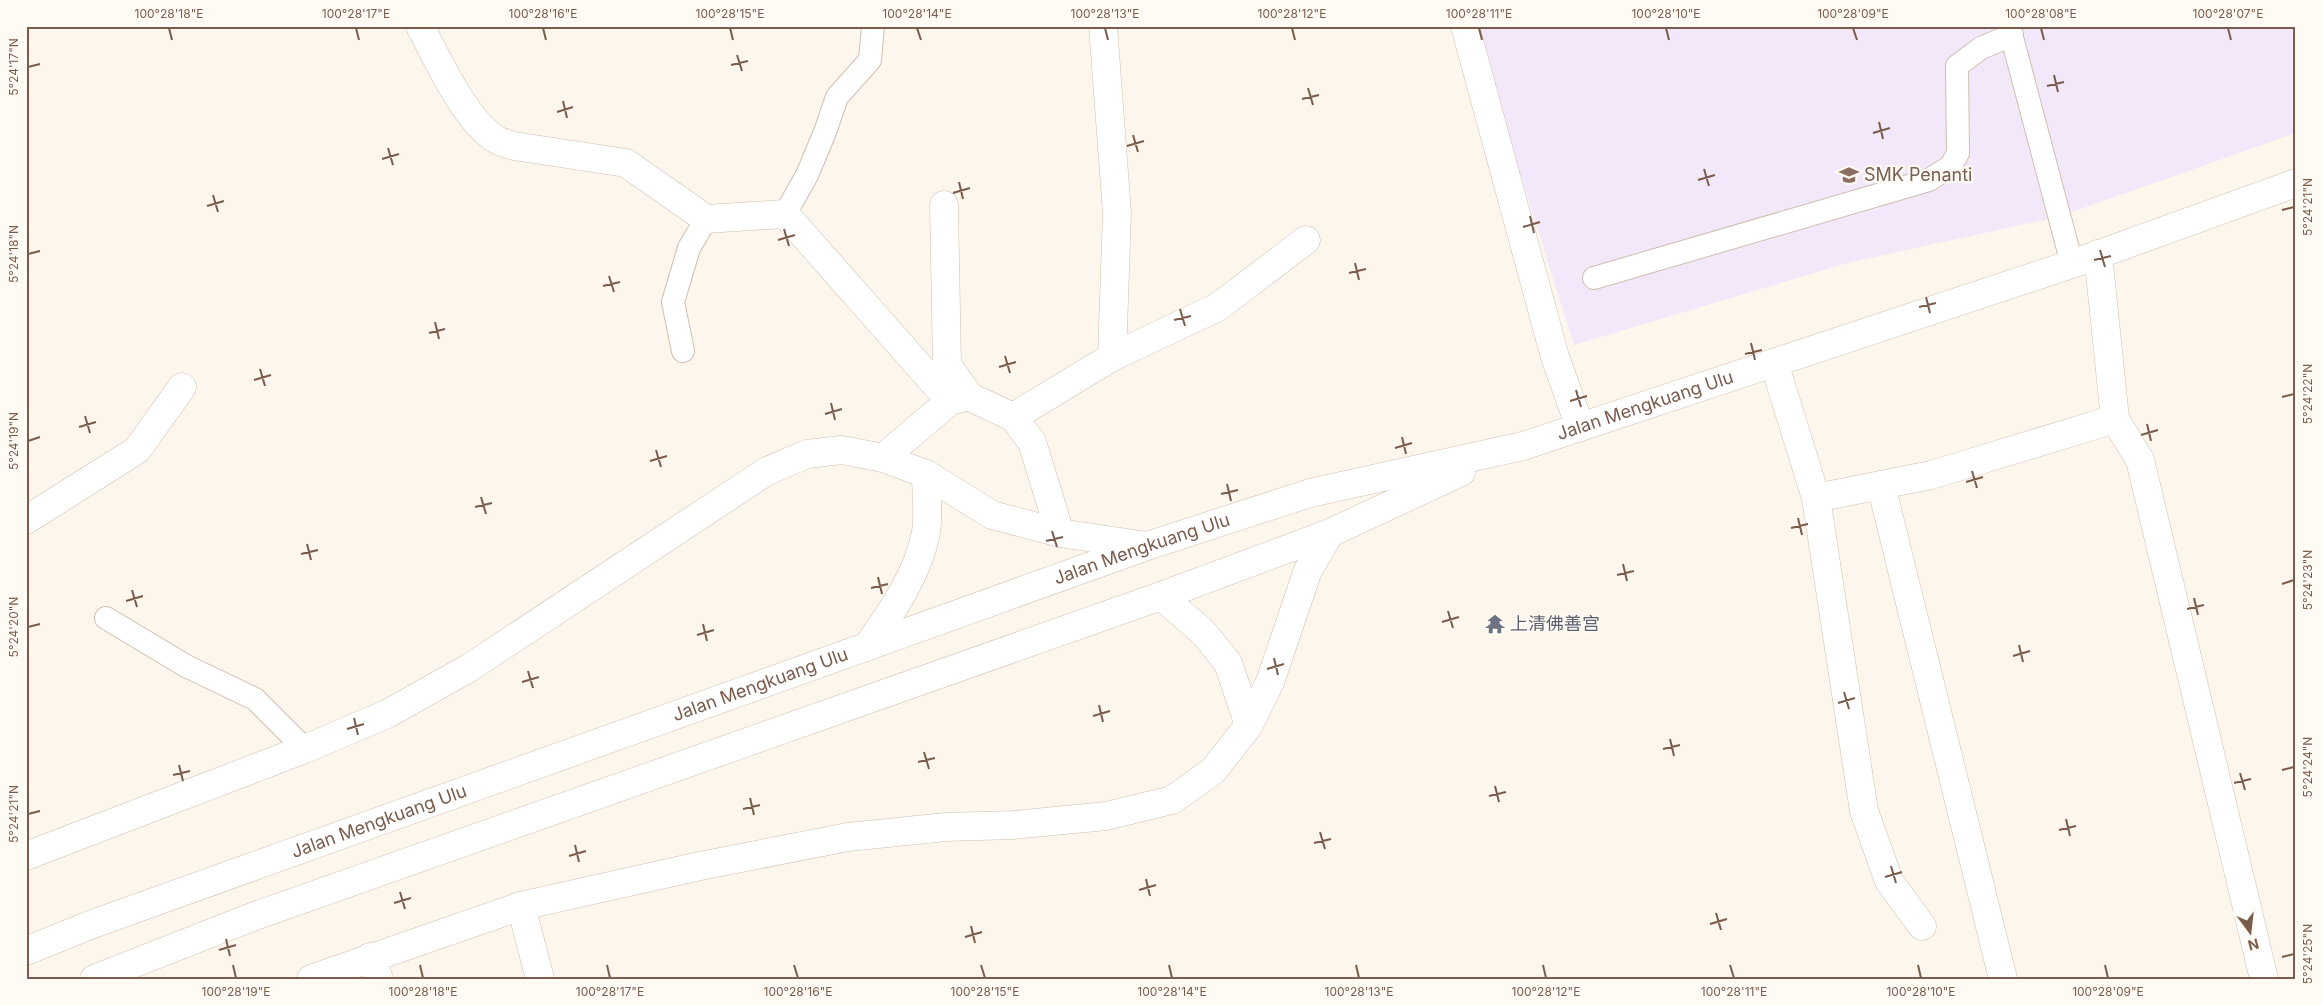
<svg xmlns="http://www.w3.org/2000/svg" width="2322" height="1005" viewBox="0 0 2322 1005" font-family="Inter,'Noto Sans SC',sans-serif">
	<style>
		.education { fill: #f3e8fa }
		.lines { fill: none; stroke-linecap: round; stroke-linejoin: round }
		.service-casing { stroke: #d1beb0; stroke-width: 24 }
		.minor-casing { stroke: #d1beb0; stroke-width: 29 }
		.secondary-casing { stroke: #d6c0b0; stroke-width: 29 }
		.service { stroke: #fff; stroke-width: 22 }
		.minor { stroke: #fff; stroke-width: 28 }
		.secondary { stroke: #fff; stroke-width: 28 }
		.ticks { fill: none; stroke: #7a5c4d; stroke-width: 2 }
		.labels { text-anchor: middle; stroke-width: 4.5; stroke-linejoin: round; paint-order: stroke }
		.education-label { font-size: 18px; fill: #785e54; stroke: #fffaf3; text-anchor: start }
		.street-label { font-size: 18px; fill: #7a5c4d; stroke: #fffaf3 }
		.worship-label { font-size: 18px; fill: #5b616d; stroke: #fffaf3; text-anchor: start }
		.neatline { fill: none; stroke: #7a5c4d; stroke-width: 2 }
		.ticks-label { font-size: 12px; text-anchor: middle; fill: #7a5c4d }
	</style>
	<rect width="100%" height="100%" fill="#fdf6ec"/>
	<path class="education" d="M1477,26H2296V133L2058,217L1851,262L1574,345L1482,52Z"/>
	<g class="lines">
		<defs>
			<g id="service">
				<path d="M2009,26L2072,264"/>
				<path d="M785,214L807,175L825,132L837,97L870,60L873,26"/>
				<path d="M1594,278L1929,180L1951,166L1958,153L1957,66L1981,48L2012,35"/>
				<path d="M683,351L673,302L689,248L706,219"/>
				<path d="M106,618L186,666L255,699L305,749"/>
			</g>
			<g id="minor">
				<path d="M420,26C437,58 467,125 499,141C503,143 509,144 514,146L626,163L706,219L785,214L950,401"/>
				<path d="M1465,26L1555,357L1580,427"/>
				<path d="M944,205L947,365L970,397L1013,417L1032,442L1060,533"/>
				<path d="M2098,254L2115,419L2140,460L2264,979"/>
				<path d="M1112,357L1218,307L1306,240"/>
				<path d="M1774,363L1816,498L1864,811L1889,881L1922,926"/>
				<path d="M1013,417L1112,357L1117,213L1103,26"/>
				<path d="M883,458L950,401L966,397"/>
				<path d="M1881,485L2003,979"/>
				<path d="M1816,498L1931,475L2115,419"/>
				<path d="M26,520L137,450L182,387"/>
				<path d="M1161,596L1203,632L1228,663L1249,725"/>
				<path d="M867,647C892,611 918,575 926,532C929,514 926,493 926,474"/>
				<path d="M26,856L305,749L387,714L469,668L767,471L807,454L842,450L883,458L926,474L992,515L1060,533L1147,546"/>
				<path d="M521,906L540,979"/>
				<path d="M370,957L379,979"/>
				<path d="M311,979L521,906L700,866L848,837L946,827L1013,825L1106,816L1172,800L1213,771L1249,725L1270,682L1308,570L1330,533"/>
			</g>
			<g id="secondary">
				<path id="s1" d="M26,951L90,925L1147,546L1310,493L1523,446L2072,264L2296,183"/>
				<path d="M94,979L252,917L1161,596L1330,533L1461,472"/>
			</g>
		</defs>
		<use href="#service" class="service-casing"/>
		<use href="#minor" class="minor-casing"/>
		<use href="#secondary" class="secondary-casing"/>
		<use href="#service" class="service"/>
		<use href="#minor" class="minor"/>
		<use href="#secondary" class="secondary"/>
	</g>
	<path class="ticks" d="M169,28L172,40M356,28L359,40M543,28L546,40M730,28L733,40M917,28L921,40M1105,28L1108,40M1292,28L1295,40M1479,28L1482,40M1666,28L1669,40M1853,28L1857,40M2041,28L2044,40M2228,28L2231,40M737,55L742,71M731,65L748,61M28,67L40,64M2054,75L2058,92M2047,86L2064,82M1308,88L1313,105M1302,99L1319,95M563,101L567,118M557,112L573,107M1879,122L1883,139M1873,133L1890,128M1133,135L1138,152M1127,146L1144,141M388,148L393,165M382,159L399,154M1704,169L1709,186M1698,180L1715,175M959,182L963,199M953,193L970,188M213,195L218,212M207,206L224,201M2282,210L2294,207M1530,216L1534,233M1523,227L1540,222M784,229L789,246M778,240L795,235M2100,250L2105,267M28,254L40,251M2094,260L2111,256M1355,263L1359,280M1349,273L1366,269M609,276L614,292M603,286L620,282M1926,297L1930,313M1919,307L1936,303M1180,309L1185,326M1174,320L1191,316M435,322L439,339M429,333L445,329M1751,343L1755,360M1745,354L1762,350M1005,356L1010,373M999,367L1016,362M260,369L265,386M254,380L271,375M1576,390L1581,407M2282,397L2294,394M1570,401L1587,396M831,403L835,420M825,414L842,409M85,416L90,433M2147,424L2151,441M79,427L96,422M2141,435L2158,430M1402,437L1406,454M28,441L40,437M1395,448L1412,443M656,450L661,467M650,461L667,456M1972,471L1977,488M1966,482L1983,477M1227,484L1231,501M1221,494L1238,490M481,497L486,514M475,507L492,503M1798,518L1802,535M1791,528L1808,524M1052,531L1057,547M1046,541L1063,537M307,544L311,560M301,554L318,550M1623,564L1627,581M1617,575L1634,571M878,577L882,594M2282,584L2294,580M871,588L888,584M132,590L137,607M2194,598L2198,615M126,601L143,596M2187,609L2204,605M1448,611L1453,628M1442,622L1459,617M703,624L707,641M28,627L40,624M697,635L714,630M2019,645L2023,662M2013,656L2030,651M1274,658L1278,675M1267,669L1284,664M528,671L533,688M522,682L539,677M1844,692L1849,709M1838,703L1855,698M1099,705L1103,722M1093,716L1110,711M354,718L358,735M347,729L364,724M1670,739L1674,756M1663,749L1680,745M924,752L929,769M918,762L935,758M179,765L183,781M2282,770L2294,767M2240,773L2245,790M173,775L190,771M2234,783L2251,779M1495,786L1499,802M1489,796L1506,792M750,798L754,815M743,809L760,805M28,814L40,811M2066,819L2070,836M2059,830L2076,826M1320,832L1325,849M1314,843L1331,839M575,845L579,862M569,856L586,851M1891,866L1896,883M1885,877L1902,872M1146,879L1150,896M1139,890L1156,885M400,892L405,909M394,903L411,898M1716,913L1721,930M1710,924L1727,919M971,926L975,943M965,937L982,932M226,939L230,956M219,950L236,945M2282,957L2294,954M233,965L236,978M420,965L423,978M607,965L610,978M794,965L798,978M981,965L985,978M1169,965L1172,978M1356,965L1359,978M1543,965L1546,978M1730,965L1734,978M1918,965L1921,978M2105,965L2108,978"/>
	<defs>
		<symbol id="school-bare" viewBox="-9 -9 18 18"><path d="M0-5L7-2L0 1L-7-2ZM-4 1L0 2.5L4 1V4Q0 6-4 4Z" fill="#8d6e63" stroke="#fffaf3" stroke-width="2.5" paint-order="stroke"/></symbol>
		<symbol id="temple-bare" viewBox="-9 -9 18 18"><path d="M0-6L5-2H3V0L6.5 2.5H4V6H1.5V3h-3V6H-4V2.5H-6.5L-3 0V-2H-5Z" fill="#6b7280" stroke="#fffaf3" stroke-width="2.5" paint-order="stroke"/></symbol>
	</defs>
	<g fill-rule="evenodd">
		<use href="#school-bare" x="1835" y="161" width="28" height="28"/>
		<use href="#temple-bare" x="1481" y="610" width="28" height="28"/>
	</g>
	<g class="labels">
		<g class="education-label">
			<text x="1864" y="181">SMK Penanti</text>
		</g>
		<g class="street-label">
			<text dy="6" stroke="none"><textPath href="#s1" startOffset="1710">Jalan Mengkuang Ulu</textPath></text>
			<text dy="6" stroke="none"><textPath href="#s1" startOffset="1186">Jalan Mengkuang Ulu</textPath></text>
			<text dy="6" stroke="none"><textPath href="#s1" startOffset="781">Jalan Mengkuang Ulu</textPath></text>
			<text dy="6" stroke="none"><textPath href="#s1" startOffset="376">Jalan Mengkuang Ulu</textPath></text>
		</g>
		<g class="worship-label">
			<text x="1510" y="630">上清佛善宫</text>
		</g>
	</g>
	<rect width="2322" height="1005" fill="none" stroke="#fffaf3" stroke-width="55"/>
	<g transform="translate(2250 932) rotate(165)" stroke="#fffaf3" stroke-width="4" paint-order="stroke">
	<path d="M0-4L9 19L0 12L-9 19Z" fill="#7a5c4d"/>
	<text y="-8" font-size="14" font-weight="bold" text-anchor="middle" fill="#7a5c4d">N</text>
	</g>
	<rect x="28" y="28" width="2266" height="950" class="neatline"/>
	<g class="ticks-label">
		<text x="169" y="18">100°28'18"E</text>
		<text x="356" y="18">100°28'17"E</text>
		<text x="543" y="18">100°28'16"E</text>
		<text x="730" y="18">100°28'15"E</text>
		<text x="917" y="18">100°28'14"E</text>
		<text x="1105" y="18">100°28'13"E</text>
		<text x="1292" y="18">100°28'12"E</text>
		<text x="1479" y="18">100°28'11"E</text>
		<text x="1666" y="18">100°28'10"E</text>
		<text x="1853" y="18">100°28'09"E</text>
		<text x="2041" y="18">100°28'08"E</text>
		<text x="2228" y="18">100°28'07"E</text>
		<text transform="translate(14 67) rotate(-90)" y="4">5°24'17"N</text>
		<text transform="translate(2308 207) rotate(-90)" y="4">5°24'21"N</text>
		<text transform="translate(14 254) rotate(-90)" y="4">5°24'18"N</text>
		<text transform="translate(2308 394) rotate(-90)" y="4">5°24'22"N</text>
		<text transform="translate(14 441) rotate(-90)" y="4">5°24'19"N</text>
		<text transform="translate(2308 580) rotate(-90)" y="4">5°24'23"N</text>
		<text transform="translate(14 627) rotate(-90)" y="4">5°24'20"N</text>
		<text transform="translate(2308 767) rotate(-90)" y="4">5°24'24"N</text>
		<text transform="translate(14 814) rotate(-90)" y="4">5°24'21"N</text>
		<text transform="translate(2308 954) rotate(-90)" y="4">5°24'25"N</text>
		<text x="236" y="996">100°28'19"E</text>
		<text x="423" y="996">100°28'18"E</text>
		<text x="610" y="996">100°28'17"E</text>
		<text x="798" y="996">100°28'16"E</text>
		<text x="985" y="996">100°28'15"E</text>
		<text x="1172" y="996">100°28'14"E</text>
		<text x="1359" y="996">100°28'13"E</text>
		<text x="1546" y="996">100°28'12"E</text>
		<text x="1734" y="996">100°28'11"E</text>
		<text x="1921" y="996">100°28'10"E</text>
		<text x="2108" y="996">100°28'09"E</text>
	</g>
</svg>
